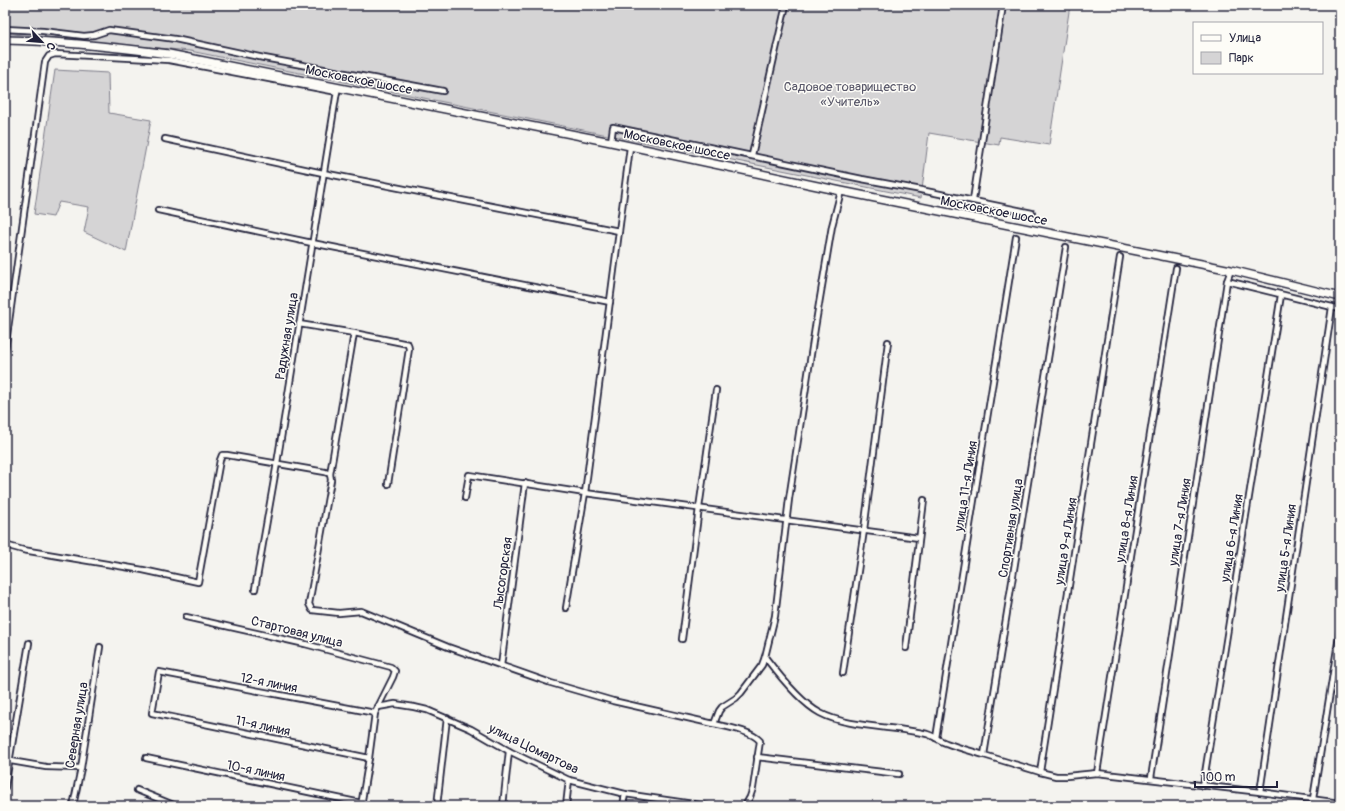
<svg xmlns="http://www.w3.org/2000/svg" width="1345" height="811" viewBox="0 0 1345 811" font-family="Pangolin,sans-serif">
	<style>
		.green { fill: #d5d4d5; stroke: #7c7b88 }
		.lines { fill: none; stroke-linecap: round; stroke-linejoin: round }
		.minor-casing { stroke: #22223b; stroke-width: 8 }
		.trunk-casing { stroke: #22223b; stroke-width: 10 }
		.minor { stroke: #fdfcf7; stroke-width: 4.5 }
		.trunk { stroke: #fdfcf7; stroke-width: 7 }
		.labels { text-anchor: middle; stroke-width: 3; stroke-linejoin: round; paint-order: stroke }
		.street-label { font-size: 13px; fill: #22223b; stroke: #fdfcf7 }
		.park-label { font-size: 13px; fill: #585769; stroke: #fdfcf7 }
	</style>
	<rect width="100%" height="100%" fill="#f4f3ef"/>
	<filter id="ink" filterUnits="userSpaceOnUse"><feTurbulence type="fractalNoise" baseFrequency=".025" numOctaves="2"/><feDisplacementMap in="SourceGraphic" scale="8" xChannelSelector="R" yChannelSelector="G"/><feConvolveMatrix kernelMatrix="1 2 1 2 8 2 1 2 1" color-interpolation-filters="sRGB"/></filter>
	<g filter="url(#ink)">
		<g class="green">
			<path d="M5,5H1070L1049,145L1000,137L999,145L929,133L921,198L190,51L13,34H5Z"/>
			<path d="M55,70L108,73L109,113L151,120L126,252L84,232L89,207L59,202L53,217L34,214Z"/>
		</g>
		<g class="lines">
			<defs>
				<g id="minor">
					<path d="M5,29L43,31L84,36L94,35L109,30L175,39L264,58L443,91"/>
					<path d="M165,139L323,173L619,231"/>
					<path d="M611,142L613,127L862,179L916,189L1032,213"/>
					<path d="M752,155L786,5"/>
					<path d="M973,200L1003,5"/>
					<path d="M158,210L312,243L610,302"/>
					<path d="M1120,257L1040,772L1056,776H1067L1097,773L1260,792L1340,803"/>
					<path d="M1227,281L1340,309"/>
					<path d="M299,324L354,333L408,344L409,349L388,484"/>
					<path d="M5,350L45,62L49,56L55,54L169,60L337,92"/>
					<path d="M330,474L354,333"/>
					<path d="M465,498L469,475L585,493L919,538"/>
					<path d="M5,545L23,550L143,570L198,582L220,460L222,455H227L325,472L330,474L331,480L309,604L312,610L339,613L361,611L448,647L551,683L613,701L714,724L719,711L722,707L736,698L741,693L762,665L765,657L775,616L789,499L815,328L832,226L841,191"/>
					<path d="M255,589L277,463L337,91"/>
					<path d="M566,608L585,493L630,147"/>
					<path d="M186,617L305,644L391,667L395,671L393,677L375,713L369,758L361,806"/>
					<path d="M682,639L699,508L716,390"/>
					<path d="M906,648L924,500"/>
					<path d="M765,657C778,674 801,703 820,713C848,728 895,726 927,734C934,736 940,741 946,743C959,748 971,751 984,755"/>
					<path d="M501,666L525,483"/>
					<path d="M843,673L864,530L888,342"/>
					<path d="M378,707L395,704L414,707L427,710L471,729L509,751L569,780L625,794L707,806"/>
					<path d="M714,724C727,727 752,731 760,741L753,788L750,797L745,806"/>
					<path d="M936,738L1016,237"/>
					<path d="M757,757L899,774"/>
					<path d="M146,758L361,803"/>
					<path d="M369,758L152,713L159,672L375,713"/>
					<path d="M5,760L46,767L81,768"/>
					<path d="M1040,772L984,755L1066,247"/>
					<path d="M1097,773L1176,268"/>
					<path d="M1151,778L1227,281L1231,270"/>
					<path d="M1203,786L1281,295"/>
					<path d="M5,787L29,643"/>
					<path d="M137,790L176,806"/>
					<path d="M1260,792L1332,307"/>
					<path d="M1313,799L1340,630"/>
					<path d="M73,806L81,768L100,647"/>
					<path d="M437,806L447,718"/>
					<path d="M503,806L509,751"/>
					<path d="M566,806L569,780"/>
					<path d="M623,806L625,794"/>
				</g>
				<path id="trunk" d="M5,40C60,41 115,47 169,54L611,142L841,191L1231,270L1340,297"/>
			</defs>
			<use href="#minor" class="minor-casing"/>
			<use href="#trunk" class="trunk-casing"/>
			<use href="#minor" class="minor"/>
			<use href="#trunk" class="trunk"/>
		</g>
	</g>
	<g class="labels">
		<g class="street-label">
			<text transform="translate(359 79) rotate(11)" y="5">Московское шоссе</text>
			<text transform="translate(677 144) rotate(12)" y="5">Московское шоссе</text>
			<text transform="translate(994 210) rotate(11)" y="5">Московское шоссе</text>
			<text transform="translate(286 336) rotate(-81)" y="5">Радужная улица</text>
			<text transform="translate(965 486) rotate(-81)" y="5">улица 11-я Линия</text>
			<text transform="translate(1126 519) rotate(-81)" y="5">улица 8-я Линия</text>
			<text transform="translate(1179 522) rotate(-81)" y="5">улица 7-я Линия</text>
			<text transform="translate(1010 528) rotate(-81)" y="5">Спортивная улица</text>
			<text transform="translate(1231 538) rotate(-81)" y="5">улица 6-я Линия</text>
			<text transform="translate(1065 541) rotate(-81)" y="5">улица 9-я Линия</text>
			<text transform="translate(1285 548) rotate(-82)" y="5">улица 5-я Линия</text>
			<text transform="translate(502 573) rotate(-82)" y="5">Лысогорская</text>
			<text transform="translate(297 631) rotate(14)" y="5">Стартовая улица</text>
			<text transform="translate(269 682) rotate(11)" y="5">12-я линия</text>
			<text transform="translate(76 725) rotate(-81)" y="5">Северная улица</text>
			<text transform="translate(263 725) rotate(12)" y="5">11-я линия</text>
			<text transform="translate(534 748) rotate(26)" y="5">улица Цомартова</text>
			<text transform="translate(256 770) rotate(12)" y="5">10-я линия</text>
		</g>
		<g class="park-label">
			<text x="850" y="91">Садовое товарищество<tspan x="850" dy="15">«Учитель»</tspan></text>
		</g>
	</g>
	<rect width="1345" height="811" fill="none" stroke="#fdfcf7" stroke-width="20"/>
	<rect x="10" y="10" width="1325" height="791" fill="none" stroke="#22223b" stroke-width="1.5" filter="url(#ink)"/>
	<rect x="1193" y="22" width="130" height="52" fill="#fdfcf7" stroke="#a5a5ac"/>
	<rect x="1201" y="35" width="20" height="6" fill="#fdfcf7" stroke="#a5a5ac"/>
	<text x="1229" y="42" font-size="12" fill="#22223b">Улица</text>
	<rect x="1201" y="52" width="20" height="12" fill="#d5d4d5" stroke="#a5a5ac"/>
	<text x="1229" y="62" font-size="12" fill="#22223b">Парк</text>
	<g transform="translate(42 42) rotate(116)" stroke="#fdfcf7" stroke-width="3" paint-order="stroke">
	<path d="M0-3L7 15L0 10L-7 15Z" fill="#22223b"/>
	<text y="-6" font-size="11" font-weight="bold" text-anchor="middle" fill="#22223b">С</text>
	</g>
	<path d="M1195 781v6h82v-6" fill="none" stroke="#22223b" stroke-width="2"/>
	<text x="1201" y="781" font-size="12" fill="#22223b" stroke="#fdfcf7" stroke-width="3" paint-order="stroke">100 m</text>
</svg>
